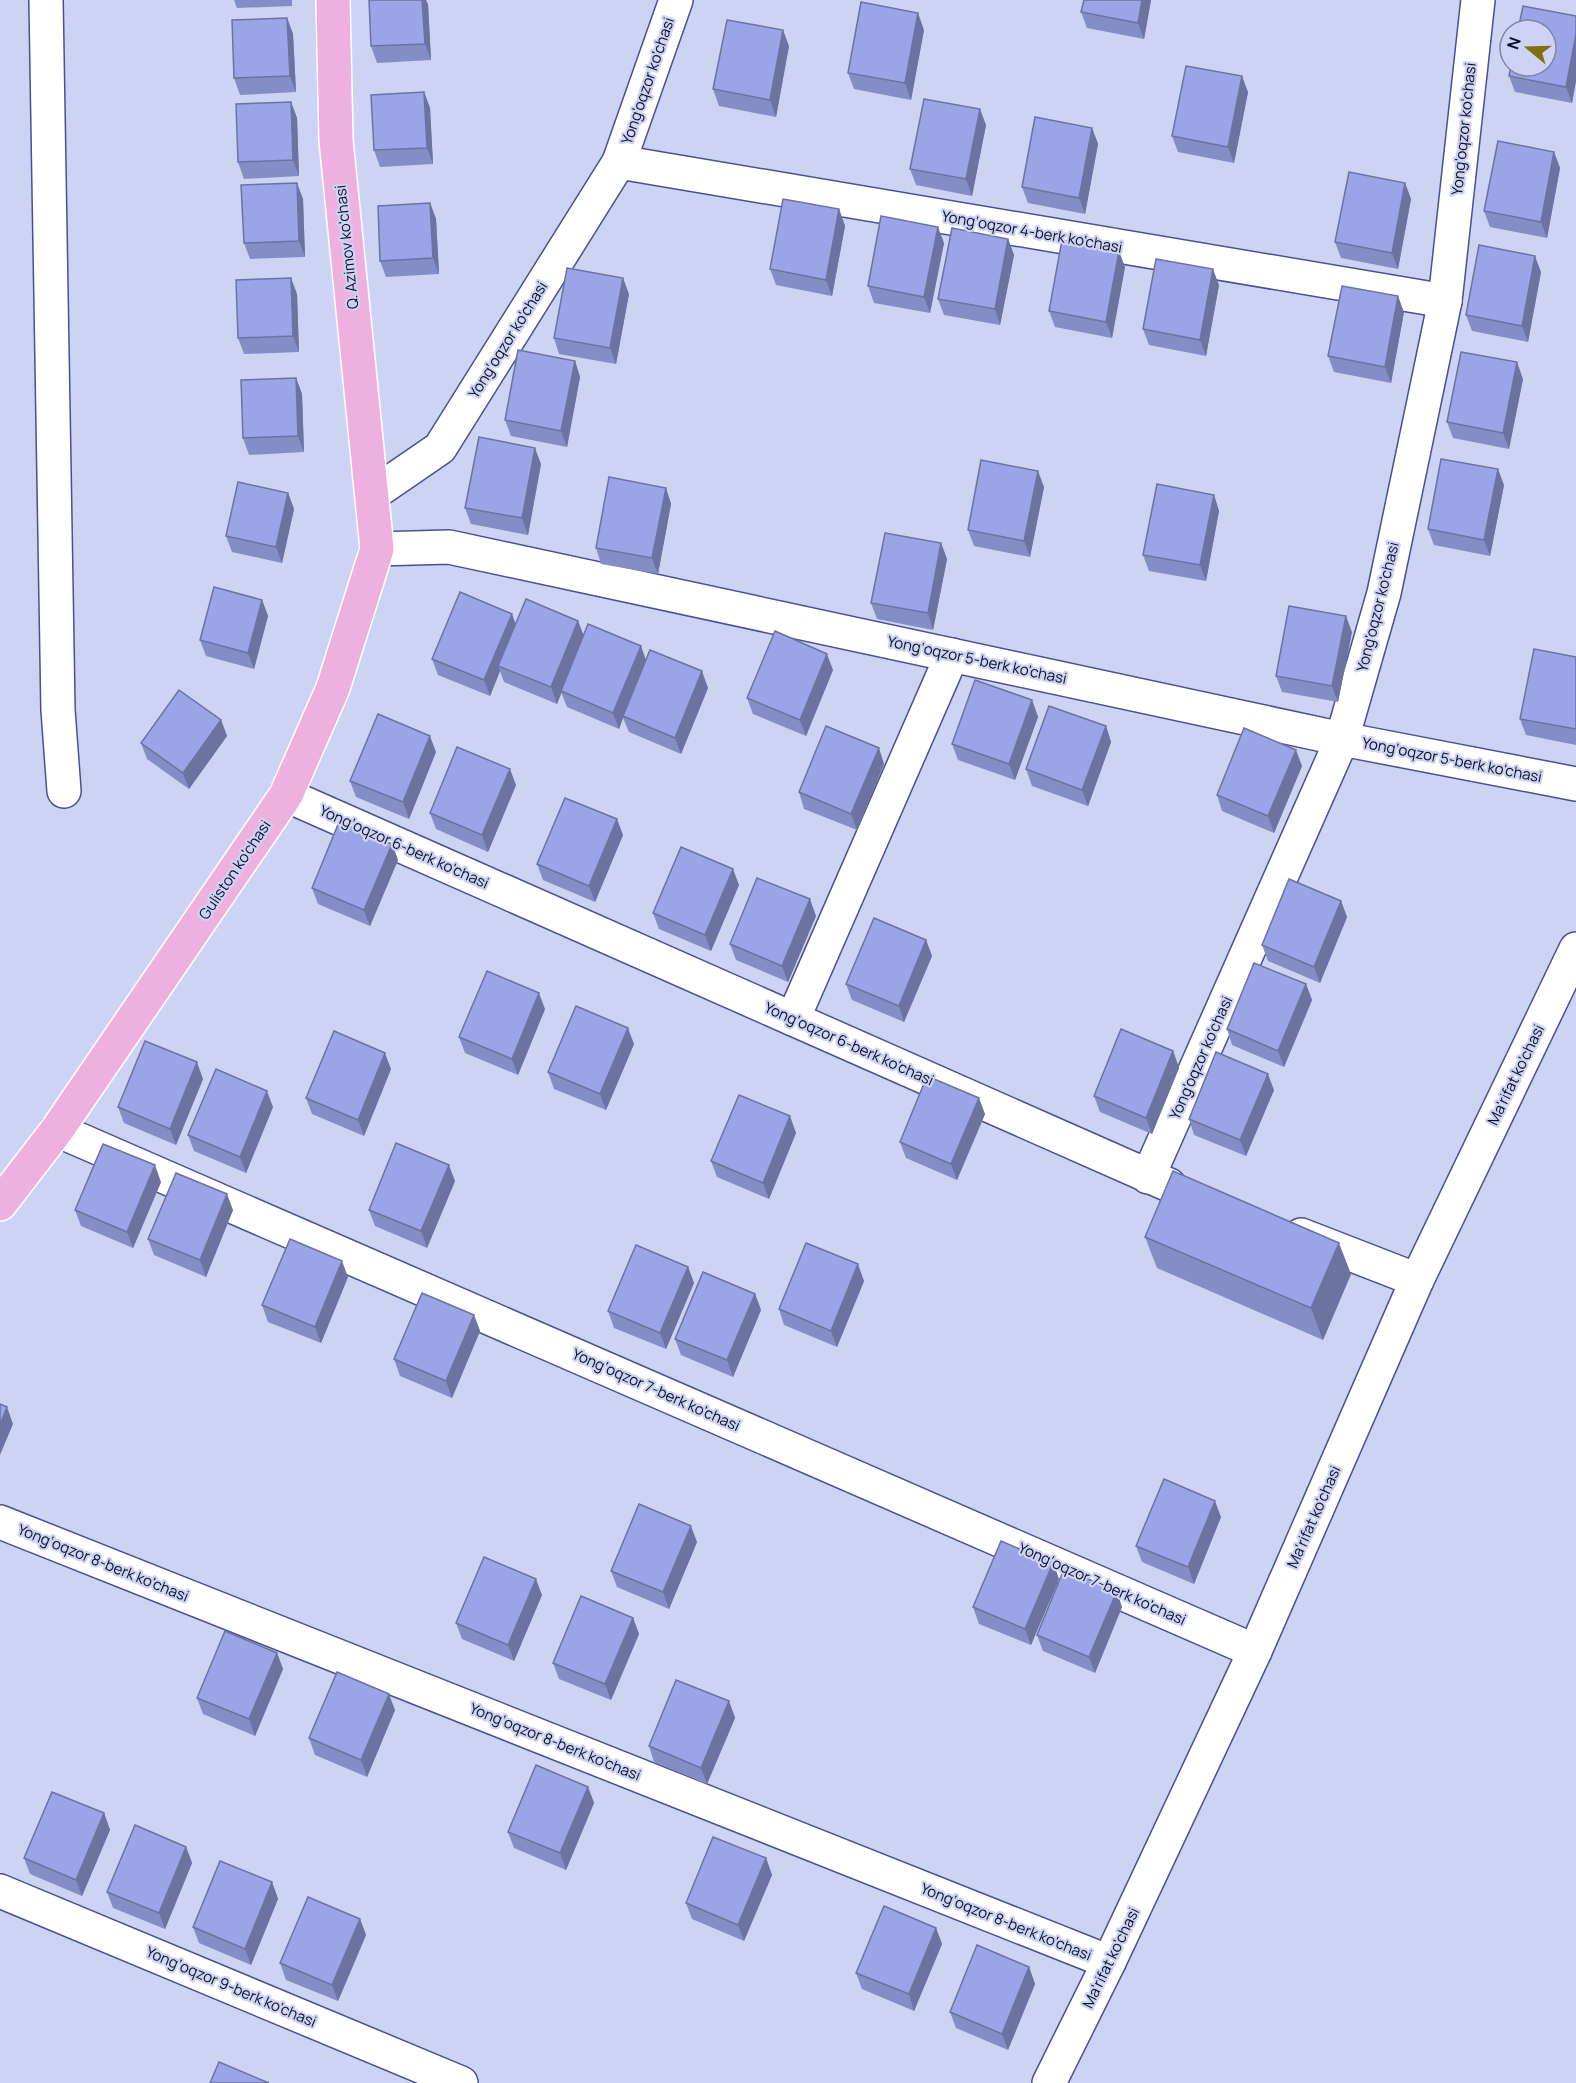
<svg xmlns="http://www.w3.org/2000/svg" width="1576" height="2083" viewBox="0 0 1576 2083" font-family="Manrope,sans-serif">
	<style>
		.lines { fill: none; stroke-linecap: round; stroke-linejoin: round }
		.minor-casing { stroke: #495093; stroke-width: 36 }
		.major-casing { stroke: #fff; stroke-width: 36 }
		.minor { stroke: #fff; stroke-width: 33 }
		.major { stroke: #eeb0df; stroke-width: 33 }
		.wall { fill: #848dc6 }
		.shaded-wall { fill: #6c73a1 }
		.building { fill: #9aa4e6; stroke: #6c73a1; stroke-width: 1.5 }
		.labels { text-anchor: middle; stroke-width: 4.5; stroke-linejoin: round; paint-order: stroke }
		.street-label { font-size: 15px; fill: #0d0f2a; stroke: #cdd3f2 }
	</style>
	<rect width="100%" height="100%" fill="#cdd3f2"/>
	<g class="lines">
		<defs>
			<g id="minor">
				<path d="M46,0L58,710L64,791"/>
				<path d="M619,162L1445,301"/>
				<path d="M373,494L440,448L619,162L676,0"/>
				<path d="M377,549L449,547L1342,739L1576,784"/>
				<path d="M286,795L1169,1185"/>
				<path d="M793,1019L952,655"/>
				<path d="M57,1130L1255,1651"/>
				<path d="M1148,1177L1342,739L1384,593L1445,301L1478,0"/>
				<path d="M1301,1235L1417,1280"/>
				<path d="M0,1522L1109,1962"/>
				<path d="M0,1891L461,2083"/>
				<path d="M1049,2083L1109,1962L1255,1651L1417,1280L1576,949"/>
			</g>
			<path id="major" d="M0,1204L57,1130L286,795L333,688L377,549L336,140L333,0"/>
		</defs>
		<use href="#minor" class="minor-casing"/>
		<use href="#major" class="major-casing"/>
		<use href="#minor" class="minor"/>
		<use href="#major" class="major"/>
	</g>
	<g class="wall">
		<path d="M234,0H292V6L237,8Z"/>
		<path d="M1084,0H1151L1144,39L1087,28L1081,12Z"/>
		<path d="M428,4L431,60L377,63L371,46Z"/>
		<path d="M1576,16V81L1572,103L1515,92L1509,76Z"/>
		<path d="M287,18L293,34L296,92L240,95L234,78Z"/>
		<path d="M924,30L911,100L854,89L848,73Z"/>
		<path d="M789,46L776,117L719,106L713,89Z"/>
		<path d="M424,92L430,108L433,164L380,167L374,150Z"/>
		<path d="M1248,92L1234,163L1178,152L1172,136Z"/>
		<path d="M291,102L297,118L299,176L244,179L238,162Z"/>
		<path d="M986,125L972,196L916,185L910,169Z"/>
		<path d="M1092,128L1098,144L1085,214L1028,203L1022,187Z"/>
		<path d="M1554,152L1560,168L1547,238L1490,227L1484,211Z"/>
		<path d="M1405,183L1411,199L1398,269L1341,258L1335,242Z"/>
		<path d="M303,199L305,257L250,259L244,243Z"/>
		<path d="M430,203L436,219L439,274L386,277L380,261Z"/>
		<path d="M839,209L845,226L832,296L776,285L770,269Z"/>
		<path d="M1008,239L1014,255L1000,325L944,315L938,299Z"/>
		<path d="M944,243L930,313L874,303L868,286Z"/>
		<path d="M1125,267L1112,338L1055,327L1049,311Z"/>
		<path d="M1541,272L1528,342L1472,331L1466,315Z"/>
		<path d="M1219,285L1206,356L1149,345L1143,329Z"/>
		<path d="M297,294L299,352L244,354L238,338Z"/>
		<path d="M629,294L616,364L559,354L554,338Z"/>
		<path d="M1404,312L1391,383L1334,372L1328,356Z"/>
		<path d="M575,361L580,377L567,447L511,436L505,420Z"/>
		<path d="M296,378L302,394L304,452L249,455L243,438Z"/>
		<path d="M1523,379L1509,449L1453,438L1447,422Z"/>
		<path d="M541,464L528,535L471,524L465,508Z"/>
		<path d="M1504,485L1490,556L1434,545L1428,529Z"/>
		<path d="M1044,487L1030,557L974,546L968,530Z"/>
		<path d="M666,488L671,504L658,574L601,564L596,548Z"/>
		<path d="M288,493L294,509L282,563L232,552L226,536Z"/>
		<path d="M1214,495L1219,511L1206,581L1149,571L1143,555Z"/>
		<path d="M941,543L947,559L933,630L877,619L871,603Z"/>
		<path d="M262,600L268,616L254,669L206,656L200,640Z"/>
		<path d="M578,621L584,636L646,661L708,688L681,754L629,732L623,718L619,729L567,707L561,692L557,704L504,682L500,671L490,696L438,675L432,659L516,624Z"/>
		<path d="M1352,632L1338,702L1282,692L1276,676Z"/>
		<path d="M1576,657V745L1526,735L1520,719Z"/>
		<path d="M833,670L806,736L753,714L747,698Z"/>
		<path d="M1032,700L1038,717L1015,780L958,760L952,744Z"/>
		<path d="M221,720L227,736L189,789L147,759L141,743Z"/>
		<path d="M1106,726L1111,742L1088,806L1032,786L1026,769Z"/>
		<path d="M436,752L409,819L356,797L350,781Z"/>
		<path d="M884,764L857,830L804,809L799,792Z"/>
		<path d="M1302,766L1274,833L1222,811L1217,795Z"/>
		<path d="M516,785L488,852L436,829L430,813Z"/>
		<path d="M623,835L595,902L543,880L537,864Z"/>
		<path d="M392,844L398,860L370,926L318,904L312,888Z"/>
		<path d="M739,885L711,951L659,929L653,913Z"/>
		<path d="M1341,901L1347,917L1320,983L1268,961L1262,945Z"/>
		<path d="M816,916L788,982L736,960L730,944Z"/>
		<path d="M926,940L932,956L904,1022L852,1000L846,984Z"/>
		<path d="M1306,984L1312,1000L1284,1067L1232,1045L1227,1029Z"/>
		<path d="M545,1009L518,1075L465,1053L459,1037Z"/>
		<path d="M634,1044L606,1110L554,1089L548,1072Z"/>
		<path d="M1173,1051L1179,1068L1152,1134L1100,1112L1094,1096Z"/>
		<path d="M391,1069L364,1136L312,1114L306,1098Z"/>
		<path d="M203,1079L176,1145L124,1123L118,1107Z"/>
		<path d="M1274,1090L1246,1156L1194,1135L1189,1119Z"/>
		<path d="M273,1107L246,1173L194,1151L188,1135Z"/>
		<path d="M985,1114L957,1180L906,1158L900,1142Z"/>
		<path d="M796,1133L769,1199L717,1177L711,1161Z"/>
		<path d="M455,1181L427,1248L375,1226L369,1210Z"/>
		<path d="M161,1182L133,1248L81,1226L75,1210Z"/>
		<path d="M233,1210L206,1277L154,1255L148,1239Z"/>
		<path d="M1145,1237L1351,1274L1323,1340L1157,1268Z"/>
		<path d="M688,1267L694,1283L666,1349L614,1328L608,1311Z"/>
		<path d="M348,1277L321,1343L268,1322L262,1305Z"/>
		<path d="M864,1281L837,1347L784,1325L779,1309Z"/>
		<path d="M755,1294L761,1310L733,1377L681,1355L675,1339Z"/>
		<path d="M474,1315L480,1331L452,1398L400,1376L394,1359Z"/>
		<path d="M1221,1517L1194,1584L1142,1562L1136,1546Z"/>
		<path d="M697,1542L669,1609L617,1587L611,1571Z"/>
		<path d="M1053,1563L1059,1579L1031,1645L979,1624L973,1607Z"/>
		<path d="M542,1595L514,1661L462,1639L456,1623Z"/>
		<path d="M1122,1607L1095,1673L1043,1651L1037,1635Z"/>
		<path d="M633,1618L639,1634L611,1700L559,1679L553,1663Z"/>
		<path d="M277,1653L283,1669L255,1736L203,1714L197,1698Z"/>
		<path d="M729,1701L735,1718L707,1784L654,1762L649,1746Z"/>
		<path d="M395,1710L367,1777L315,1755L309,1738Z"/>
		<path d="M588,1787L594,1803L566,1870L514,1848L508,1832Z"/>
		<path d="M104,1813L110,1830L82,1896L30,1874L24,1858Z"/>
		<path d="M186,1847L192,1863L165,1929L113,1908L107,1892Z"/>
		<path d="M766,1858L772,1875L744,1941L692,1919L686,1903Z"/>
		<path d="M272,1882L278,1899L251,1965L199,1943L193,1927Z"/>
		<path d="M360,1919L366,1935L338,2001L286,1980L280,1963Z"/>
		<path d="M936,1928L942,1944L914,2011L862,1989L856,1973Z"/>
		<path d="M1029,1967L1035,1984L1008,2050L956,2028L950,2012Z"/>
	</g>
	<g class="shaded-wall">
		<path d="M422,0H426L428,4L431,60L425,44Z"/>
		<path d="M1142,0H1151L1144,39L1138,23Z"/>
		<path d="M918,13L924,30L911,100L905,83Z"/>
		<path d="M287,18L293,34L296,92L290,76Z"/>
		<path d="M783,30L789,46L776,117L770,100Z"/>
		<path d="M1576,34V81L1572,103L1566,87Z"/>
		<path d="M1242,76L1248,92L1234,163L1228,147Z"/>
		<path d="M424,92L430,108L433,164L427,148Z"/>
		<path d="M291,102L297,118L299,176L293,160Z"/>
		<path d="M980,109L986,125L972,196L966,179Z"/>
		<path d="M1092,128L1098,144L1085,214L1079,198Z"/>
		<path d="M1554,152L1560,168L1547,238L1541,222Z"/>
		<path d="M297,183L303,199L305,257L299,241Z"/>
		<path d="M1405,183L1411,199L1398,269L1392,253Z"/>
		<path d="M430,203L436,219L439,274L433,258Z"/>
		<path d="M839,209L845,226L832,296L826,280Z"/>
		<path d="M938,227L944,243L930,313L924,297Z"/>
		<path d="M1008,239L1014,255L1000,325L995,309Z"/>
		<path d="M1119,251L1125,267L1112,338L1106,322Z"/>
		<path d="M1535,256L1541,272L1528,342L1522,326Z"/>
		<path d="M1213,269L1219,285L1206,356L1200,340Z"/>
		<path d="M291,278L297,294L299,352L293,336Z"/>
		<path d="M623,278L629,294L616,364L610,348Z"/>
		<path d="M1398,296L1404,312L1391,383L1385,367Z"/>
		<path d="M575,361L580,377L567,447L561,431Z"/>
		<path d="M1517,362L1523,379L1509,449L1503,433Z"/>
		<path d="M296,378L302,394L304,452L298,436Z"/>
		<path d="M535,448L541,464L528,535L522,518Z"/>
		<path d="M1498,469L1504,485L1490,556L1484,540Z"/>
		<path d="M1038,471L1044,487L1030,557L1024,541Z"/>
		<path d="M666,488L671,504L658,574L652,558Z"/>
		<path d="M288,493L294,509L282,563L276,547Z"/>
		<path d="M1214,495L1219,511L1206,581L1200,565Z"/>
		<path d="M941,543L947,559L933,630L928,613Z"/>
		<path d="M262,600L268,616L254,669L248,653Z"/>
		<path d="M512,614L518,630L498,666L500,671L490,696L484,680Z"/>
		<path d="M1346,616L1352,632L1338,702L1332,686Z"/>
		<path d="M578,621L584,637L557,704L551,687Z"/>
		<path d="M641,646L647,663L623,716V718L619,729L613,713Z"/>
		<path d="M827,654L833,670L806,736L800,720Z"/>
		<path d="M702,671L708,688L681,754L675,738Z"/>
		<path d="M1032,700L1038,717L1015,780L1009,764Z"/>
		<path d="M221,720L227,736L189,789L183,773Z"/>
		<path d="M1106,726L1111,742L1088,806L1082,790Z"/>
		<path d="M430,736L436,752L409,819L403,802Z"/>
		<path d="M879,748L884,764L857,830L851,814Z"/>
		<path d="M1296,750L1302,766L1274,833L1268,816Z"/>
		<path d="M510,769L516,785L488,852L482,835Z"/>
		<path d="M617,819L623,835L595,902L589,886Z"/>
		<path d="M392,844L398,860L370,926L364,910Z"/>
		<path d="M733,869L739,885L711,951L705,935Z"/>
		<path d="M810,899L816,916L788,982L782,966Z"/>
		<path d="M1341,901L1347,917L1320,983L1314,967Z"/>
		<path d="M926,940L932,956L904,1022L899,1006Z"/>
		<path d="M1306,984L1312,1000L1284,1067L1278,1051Z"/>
		<path d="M539,993L545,1009L518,1075L512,1059Z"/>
		<path d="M628,1028L634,1044L606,1110L600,1094Z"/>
		<path d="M1173,1051L1179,1068L1152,1134L1146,1118Z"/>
		<path d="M385,1053L391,1069L364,1136L358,1120Z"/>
		<path d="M197,1062L203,1079L176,1145L170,1129Z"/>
		<path d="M1268,1074L1274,1090L1246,1156L1240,1140Z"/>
		<path d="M267,1091L273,1107L246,1173L240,1157Z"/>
		<path d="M979,1098L985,1114L957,1180L951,1164Z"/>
		<path d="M790,1116L796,1133L769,1199L763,1183Z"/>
		<path d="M155,1165L161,1182L133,1248L127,1232Z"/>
		<path d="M449,1165L455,1181L427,1248L421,1231Z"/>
		<path d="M227,1194L233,1210L206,1277L200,1260Z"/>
		<path d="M1339,1243L1351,1274L1323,1340L1311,1308Z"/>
		<path d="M342,1261L348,1277L321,1343L315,1327Z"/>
		<path d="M858,1264L864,1281L837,1347L831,1331Z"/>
		<path d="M688,1267L694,1283L666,1349L660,1333Z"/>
		<path d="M755,1294L761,1310L733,1377L727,1360Z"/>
		<path d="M474,1315L480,1331L452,1398L446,1381Z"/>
		<path d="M7,1407L13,1424L0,1455V1425Z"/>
		<path d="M1215,1501L1221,1517L1194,1584L1188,1567Z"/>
		<path d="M691,1526L697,1542L669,1609L663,1592Z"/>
		<path d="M1053,1563L1059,1579L1031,1645L1025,1629Z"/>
		<path d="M536,1579L542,1595L514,1661L508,1645Z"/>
		<path d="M1117,1591L1122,1607L1095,1673L1089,1657Z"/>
		<path d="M633,1618L639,1634L611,1700L605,1684Z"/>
		<path d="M277,1653L283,1669L255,1736L249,1719Z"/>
		<path d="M389,1694L395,1710L367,1777L361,1760Z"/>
		<path d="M729,1701L735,1718L707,1784L701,1768Z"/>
		<path d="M588,1787L594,1803L566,1870L560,1853Z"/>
		<path d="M104,1813L110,1830L82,1896L76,1880Z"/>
		<path d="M186,1847L192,1863L165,1929L159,1913Z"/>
		<path d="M766,1858L772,1875L744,1941L738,1925Z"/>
		<path d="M272,1882L278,1899L251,1965L245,1949Z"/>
		<path d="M360,1919L366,1935L338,2001L332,1985Z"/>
		<path d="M936,1928L942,1944L914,2011L909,1994Z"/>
		<path d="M1029,1967L1035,1984L1008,2050L1002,2034Z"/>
	</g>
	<g class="building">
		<path d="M369,0H422L425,44L371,46Z"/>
		<path d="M1084,0H1142L1138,23L1081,12Z"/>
		<path d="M861,2L918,13L905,83L848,73Z"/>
		<path d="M1523,6L1576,16V34L1566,87L1509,76L1511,66H1546V30H1518Z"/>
		<path d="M287,18L290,76L234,78L232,20Z"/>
		<path d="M727,20L783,30L770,100L713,89Z"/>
		<path d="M1186,66L1242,76L1228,147L1172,136Z"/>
		<path d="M424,92L427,148L374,150L371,95Z"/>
		<path d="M924,99L980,109L966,179L910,169Z"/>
		<path d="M291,102L293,160L238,162L236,104Z"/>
		<path d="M1035,117L1092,128L1079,198L1022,187Z"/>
		<path d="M1498,141L1554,152L1541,222L1484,211Z"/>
		<path d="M1349,172L1405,183L1392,253L1335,242Z"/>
		<path d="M297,183L299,241L244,243L241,185Z"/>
		<path d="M783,199L839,209L826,280L770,269Z"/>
		<path d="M430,203L433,258L380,261L378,206Z"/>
		<path d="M881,216L938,227L924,297L868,286Z"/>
		<path d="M952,228L1008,239L995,309L938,299Z"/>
		<path d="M1062,240L1119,251L1106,322L1049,311Z"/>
		<path d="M1479,245L1535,256L1522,326L1466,315Z"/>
		<path d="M1156,259L1213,269L1200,340L1143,329Z"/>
		<path d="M567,268L623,278L610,348L554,338Z"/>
		<path d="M291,278L293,336L238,338L236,280Z"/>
		<path d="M1342,286L1398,296L1385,367L1328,356Z"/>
		<path d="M518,350L575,361L561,431L505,420Z"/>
		<path d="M1461,352L1517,362L1503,433L1447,422Z"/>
		<path d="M296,378L298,436L243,438L241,380Z"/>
		<path d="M479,437L535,448L522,518L465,508Z"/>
		<path d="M1441,459L1498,469L1484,540L1428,529Z"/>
		<path d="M981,460L1038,471L1024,541L968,530Z"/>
		<path d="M609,477L666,488L652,558L596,548Z"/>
		<path d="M238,482L288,493L276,547L226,536Z"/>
		<path d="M1157,484L1214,495L1200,565L1143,555Z"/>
		<path d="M885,533L941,543L928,613L871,603Z"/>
		<path d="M214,587L262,600L248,653L200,640Z"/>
		<path d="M460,592L512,614L484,680L432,659Z"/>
		<path d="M526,599L578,621L551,687L498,666Z"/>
		<path d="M1289,606L1346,616L1332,686L1276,676Z"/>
		<path d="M588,624L641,646L613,713L561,691Z"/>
		<path d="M775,631L827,654L800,720L747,698Z"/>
		<path d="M1534,649L1576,657V729L1520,719Z"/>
		<path d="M650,650L702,671L675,738L623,716Z"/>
		<path d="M975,680L1032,700L1009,764L952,744Z"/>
		<path d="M179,690L221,720L183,773L141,743Z"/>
		<path d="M1049,706L1106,726L1082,790L1026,769Z"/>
		<path d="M378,714L430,736L403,802L350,781Z"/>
		<path d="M826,726L879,748L851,814L799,792Z"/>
		<path d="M1244,728L1296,750L1268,816L1217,795Z"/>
		<path d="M457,747L510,769L482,835L430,813Z"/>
		<path d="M565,798L617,819L589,886L537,864Z"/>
		<path d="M339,822L392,844L364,910L312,888Z"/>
		<path d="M681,847L733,869L705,935L653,913Z"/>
		<path d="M757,878L810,899L782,966L730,944Z"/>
		<path d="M1289,879L1341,901L1314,967L1262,945Z"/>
		<path d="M874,918L926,940L899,1006L846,984Z"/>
		<path d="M1254,963L1306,984L1278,1051L1227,1029Z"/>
		<path d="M487,971L539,993L512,1059L459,1037Z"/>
		<path d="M576,1006L628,1028L600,1094L548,1072Z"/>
		<path d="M1121,1029L1173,1051L1146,1118L1094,1096Z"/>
		<path d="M334,1031L385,1053L358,1120L306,1098Z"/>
		<path d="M145,1041L197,1062L170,1129L118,1107Z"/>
		<path d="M1216,1052L1268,1074L1240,1140L1189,1119Z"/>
		<path d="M216,1069L267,1091L240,1157L188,1135Z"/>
		<path d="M927,1076L979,1098L951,1164L900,1142Z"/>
		<path d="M739,1095L790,1116L763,1183L711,1161Z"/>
		<path d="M396,1143L449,1165L421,1231L369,1210Z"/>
		<path d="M103,1144L155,1165L127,1232L75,1210Z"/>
		<path d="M1173,1171L1339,1243L1311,1308L1145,1237Z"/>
		<path d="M176,1173L227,1194L200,1260L148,1239Z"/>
		<path d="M290,1239L342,1261L315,1327L262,1305Z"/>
		<path d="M806,1243L858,1264L831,1331L779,1309Z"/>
		<path d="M636,1245L688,1267L660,1333L608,1311Z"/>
		<path d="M703,1272L755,1294L727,1360L675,1339Z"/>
		<path d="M422,1293L474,1315L446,1381L394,1359Z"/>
		<path d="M0,1404L7,1407L0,1425Z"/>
		<path d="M1164,1479L1215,1501L1188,1567L1136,1546Z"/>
		<path d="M639,1504L691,1526L663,1592L611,1571Z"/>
		<path d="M1001,1541L1053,1563L1025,1629L973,1607Z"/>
		<path d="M484,1557L536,1579L508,1645L456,1623Z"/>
		<path d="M1064,1569L1117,1591L1089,1657L1037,1635Z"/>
		<path d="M581,1596L633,1618L605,1684L553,1663Z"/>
		<path d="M225,1631L277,1653L249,1719L197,1698Z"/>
		<path d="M337,1672L389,1694L361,1760L309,1738Z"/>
		<path d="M676,1680L729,1701L701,1768L649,1746Z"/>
		<path d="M536,1765L588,1787L560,1853L508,1832Z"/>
		<path d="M52,1792L104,1813L76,1880L24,1858Z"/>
		<path d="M135,1825L186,1847L159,1913L107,1892Z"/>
		<path d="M713,1837L766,1858L738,1925L686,1903Z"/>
		<path d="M220,1861L272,1882L245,1949L193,1927Z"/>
		<path d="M308,1897L360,1919L332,1985L280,1963Z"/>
		<path d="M884,1906L936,1928L909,1994L856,1973Z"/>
		<path d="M977,1945L1029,1967L1002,2034L950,2012Z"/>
		<path d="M219,2062L269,2083H210Z"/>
	</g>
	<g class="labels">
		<g class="street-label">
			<text transform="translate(648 81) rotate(-71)" y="5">Yong'oqzor ko'chasi</text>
			<text transform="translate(1464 129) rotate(-84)" y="5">Yong'oqzor ko'chasi</text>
			<text transform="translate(1032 232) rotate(10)" y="5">Yong‘oqzor 4-berk ko'chasi</text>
			<text transform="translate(347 247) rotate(-96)" y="5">Q. Azimov ko'chasi</text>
			<text transform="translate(508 340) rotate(-58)" y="5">Yong‘oqzor ko'chasi</text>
			<text transform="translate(1378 607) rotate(-76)" y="5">Yong'oqzor ko'chasi</text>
			<text transform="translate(977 660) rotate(12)" y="5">Yong‘oqzor 5-berk ko'chasi</text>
			<text transform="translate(1452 760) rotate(11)" y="5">Yong‘oqzor 5-berk ko'chasi</text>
			<text transform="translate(404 847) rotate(24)" y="5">Yong‘oqzor 6-berk ko'chasi</text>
			<text transform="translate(235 870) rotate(-56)" y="5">Guliston ko'chasi</text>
			<text transform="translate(849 1044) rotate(24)" y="5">Yong‘oqzor 6-berk ko'chasi</text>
			<text transform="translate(1201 1058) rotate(-66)" y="5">Yong'oqzor ko'chasi</text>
			<text transform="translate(1516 1075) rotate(-64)" y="5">Ma'rifat ko'chasi</text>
			<text transform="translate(656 1390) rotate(24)" y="5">Yong‘oqzor 7-berk ko'chasi</text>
			<text transform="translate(1314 1517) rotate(-66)" y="5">Ma'rifat ko'chasi</text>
			<text transform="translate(103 1563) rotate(22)" y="5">Yong‘oqzor 8-berk ko'chasi</text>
			<text transform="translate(1102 1584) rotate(24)" y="5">Yong‘oqzor 7-berk ko'chasi</text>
			<text transform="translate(555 1742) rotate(22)" y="5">Yong‘oqzor 8-berk ko'chasi</text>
			<text transform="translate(1006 1922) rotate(22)" y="5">Yong‘oqzor 8-berk ko'chasi</text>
			<text transform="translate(1111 1958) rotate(-64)" y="5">Ma'rifat ko'chasi</text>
			<text transform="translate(231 1987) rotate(23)" y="5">Yong‘oqzor 9-berk ko'chasi</text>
		</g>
	</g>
	<g transform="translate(1528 48) rotate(289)"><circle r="28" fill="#cdd3f2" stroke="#8085a2" stroke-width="1.5"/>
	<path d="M0-4.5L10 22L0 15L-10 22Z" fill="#816e0c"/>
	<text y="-9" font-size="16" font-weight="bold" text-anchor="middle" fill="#0d0f2a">N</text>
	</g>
</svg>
